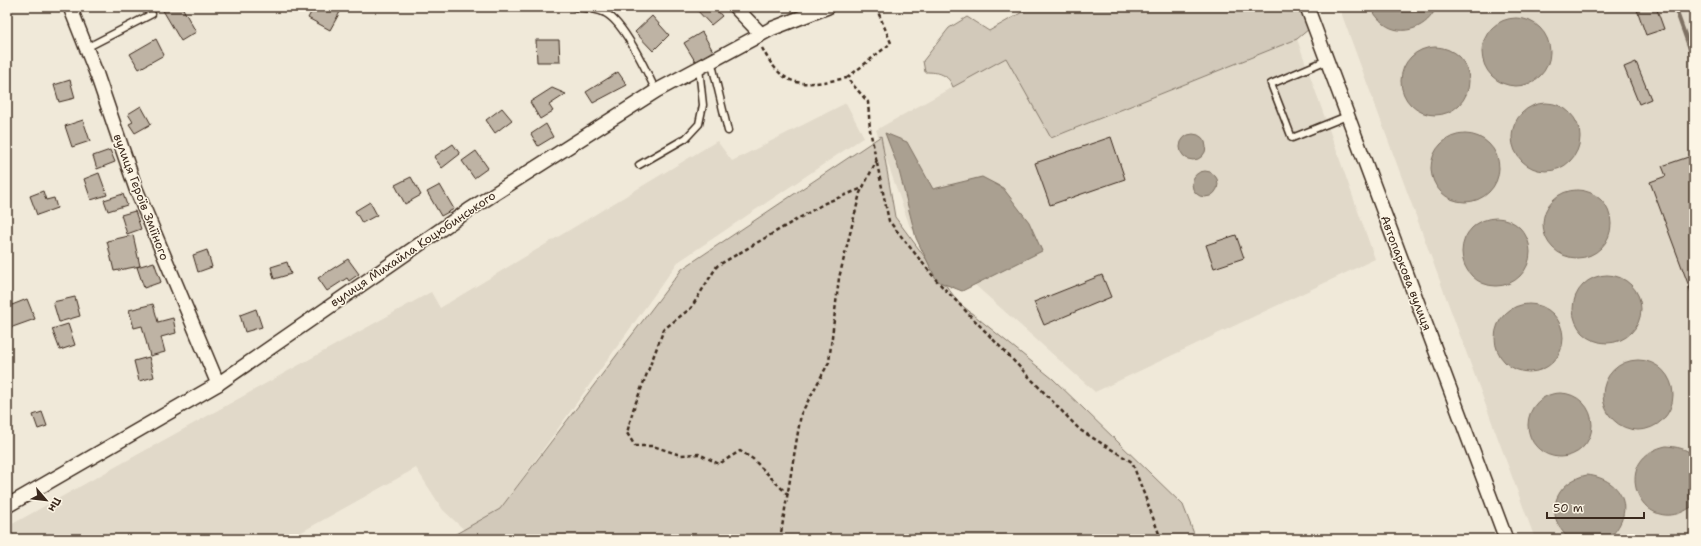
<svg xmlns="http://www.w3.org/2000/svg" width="1701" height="546" viewBox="0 0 1701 546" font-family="'Shantell Sans',sans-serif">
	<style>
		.built { fill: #e1d9c9 }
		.green { fill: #d2c9ba; stroke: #867a6c }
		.water { fill: #aaa091; stroke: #7e7163 }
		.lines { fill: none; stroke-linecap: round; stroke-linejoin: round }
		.stream { stroke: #7e7163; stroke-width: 4 }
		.building { fill: #beb3a4; stroke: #3b2a1e }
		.service-casing { stroke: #3b2a1e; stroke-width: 9 }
		.minor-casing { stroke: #3b2a1e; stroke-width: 16 }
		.path { stroke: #3b2a1e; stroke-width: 2.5; stroke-dasharray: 4 3; stroke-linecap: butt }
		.service { stroke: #fcf5e5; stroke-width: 6 }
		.minor { stroke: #fcf5e5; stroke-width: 13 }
		.labels { text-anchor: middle; stroke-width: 3; stroke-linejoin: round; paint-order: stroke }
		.street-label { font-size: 12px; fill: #3b2a1e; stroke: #fcf5e5 }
	</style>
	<rect width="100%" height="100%" fill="#f0e9d9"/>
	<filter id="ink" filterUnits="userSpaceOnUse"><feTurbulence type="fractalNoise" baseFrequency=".025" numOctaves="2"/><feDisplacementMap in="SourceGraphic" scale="8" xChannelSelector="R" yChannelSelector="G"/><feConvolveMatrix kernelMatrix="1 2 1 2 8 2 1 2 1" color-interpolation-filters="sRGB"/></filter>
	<g filter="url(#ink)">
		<g class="built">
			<path d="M1339,7H1694V539H1535Z"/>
			<path d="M1297,39L1375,259L1095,392L910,227L876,130L1006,57L1052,138Z"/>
			<path d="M846,103L864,137L678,262L493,519L471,536L443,510L416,468L289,539H7V527L431,292L440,308L717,141L732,161Z"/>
		</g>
		<g class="green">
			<path d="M1031,7H1301L1309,29L1297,39L1051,138L1006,58L953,87C948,74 939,72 925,72L923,61L949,28L967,17L989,31Z"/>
			<path d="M881,136L895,217L959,303L1053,379L1183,505L1196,539H447L500,509L682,269Z"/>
		</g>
		<g class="water">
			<path d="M1371,7H1436C1429,27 1402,38 1384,24C1378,19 1374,14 1371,7Z"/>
			<circle cx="1516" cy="52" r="34"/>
			<circle cx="1435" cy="81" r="34"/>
			<circle cx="1546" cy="137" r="34"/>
			<path d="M885,133L907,142L933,189L982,177L1003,188L1029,222L1042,251L962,291L937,281L916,238L898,167Z"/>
			<circle cx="1465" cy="168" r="34"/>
			<circle cx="1193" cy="147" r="13"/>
			<circle cx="1205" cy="184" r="13"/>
			<circle cx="1577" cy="224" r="34"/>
			<circle cx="1496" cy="252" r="34"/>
			<circle cx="1607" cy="309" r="34"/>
			<circle cx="1529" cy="338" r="34"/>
			<circle cx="1638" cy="395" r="35"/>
			<circle cx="1560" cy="425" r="32"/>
			<path d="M1666,446C1677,447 1686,448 1694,456V505C1643,544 1606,459 1666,446Z"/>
			<path d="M1587,475C1624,479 1637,513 1608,539C1600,539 1578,541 1571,539C1567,538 1563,532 1560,528C1546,505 1561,480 1587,475Z"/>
		</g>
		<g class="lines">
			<path class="stream" d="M1675,7L1694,60"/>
		</g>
		<g class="building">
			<path d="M161,7H182L196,32L181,41Z"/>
			<path d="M314,7H330L340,12L330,30L308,18Z"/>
			<path d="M694,7H714L722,16L711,25Z"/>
			<path d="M1636,7H1656L1664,29L1646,35Z"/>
			<path d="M652,16L669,35L653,51L635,32Z"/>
			<path d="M702,32L713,51L695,61L684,43Z"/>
			<path d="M156,39L164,55L139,69L130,54Z"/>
			<path d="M536,40H559L560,62H537Z"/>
			<path d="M1636,62L1651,99L1639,104L1624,67Z"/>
			<path d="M618,72L627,85L593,103L586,92Z"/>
			<path d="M70,80L75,98L59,102L54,85Z"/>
			<path d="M552,88L566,94L549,105L553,111L540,119L530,102Z"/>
			<path d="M141,106L151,124L135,133L129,124L133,122L128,114Z"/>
			<path d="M502,108L512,120L495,133L486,120Z"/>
			<path d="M83,120L90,141L72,147L65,126Z"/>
			<path d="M546,124L553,137L538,146L531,134Z"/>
			<path d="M1111,137L1125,179L1050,205L1035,163Z"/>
			<path d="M453,144L460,154L442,168L434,157Z"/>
			<path d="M110,150L115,162L97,169L93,156Z"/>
			<path d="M476,151L488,168L474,178L462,161Z"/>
			<path d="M1694,155V297H1693L1650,182L1666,176L1662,166Z"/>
			<path d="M99,173L107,195L91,200L84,179Z"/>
			<path d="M411,177L421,195L405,204L395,185Z"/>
			<path d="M440,185L454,209L441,216L427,192Z"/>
			<path d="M43,191L46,200L54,198L57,208L37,215L30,196Z"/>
			<path d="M123,194L127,205L108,211L104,200Z"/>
			<path d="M370,202L377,215L362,223L355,211Z"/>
			<path d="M135,211L141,229L127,234L121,215Z"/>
			<path d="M133,235L140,266L114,271L107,241Z"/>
			<path d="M1236,235L1244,258L1214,268L1206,245Z"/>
			<path d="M207,250L212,267L198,272L193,255Z"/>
			<path d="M348,259L359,274L349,281L347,278L327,291L318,278Z"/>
			<path d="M154,262L161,282L144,288L137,267Z"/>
			<path d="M287,262L291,274L274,279L271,267Z"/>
			<path d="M1102,275L1111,297L1044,325L1034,302Z"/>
			<path d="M75,297L80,316L59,322L53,302Z"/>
			<path d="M27,299L35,319L7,329V307Z"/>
			<path d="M153,304L158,322L173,318L176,333L161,337L165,352L150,356L142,326L134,328L129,310Z"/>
			<path d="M256,309L262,327L245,332L240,315Z"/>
			<path d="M68,324L75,345L60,350L52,329Z"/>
			<path d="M149,357L154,377L139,381L134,361Z"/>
			<path d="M42,412L47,426L38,429L33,415Z"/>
		</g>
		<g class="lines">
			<defs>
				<g id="service">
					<path d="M575,7C585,8 596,8 605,13C624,22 647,72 656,91"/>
					<path d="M86,48L152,14"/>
					<path d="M711,60L728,131"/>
					<path d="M1327,60L1271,84L1292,138L1347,116"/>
					<path d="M639,165L686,138L699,124L703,105L699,68"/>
				</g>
				<g id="minor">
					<path d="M70,7L97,75L136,189L218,384"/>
					<path d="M735,7L761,34"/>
					<path d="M1307,7L1506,539"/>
					<path d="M7,506L218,384L469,210L656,91L771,29L828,7"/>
				</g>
			</defs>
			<use href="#service" class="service-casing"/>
			<use href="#minor" class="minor-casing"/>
			<g class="path">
				<path d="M876,7L891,43L847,78L868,102L870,130L889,221L937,281L1080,430L1132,462L1161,539"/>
				<path d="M762,48C766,55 770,63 776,69C794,91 822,82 847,78"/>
				<path d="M788,495L753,459L740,451L719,464L699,454L680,455L653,446H635L627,433L633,410L664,329L691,308L717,266L825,203L863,188"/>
				<path d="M780,539L801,414L829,362L839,278L860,193L877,160"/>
			</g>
			<use href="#service" class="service"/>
			<use href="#minor" class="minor"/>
		</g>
	</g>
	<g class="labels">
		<g class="street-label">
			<text transform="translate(141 197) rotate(69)" y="4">вулиця Героїв Зміїного</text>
			<text transform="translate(413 249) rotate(-34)" y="4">вулиця Михайла Коцюбинського</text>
			<text transform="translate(1406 273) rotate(69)" y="4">Автопаркова вулиця</text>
		</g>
	</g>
	<rect width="1701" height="546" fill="none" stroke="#fcf5e5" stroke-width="24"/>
	<rect x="12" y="12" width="1677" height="522" fill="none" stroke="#3b2a1e" stroke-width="1.5" filter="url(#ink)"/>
	<g transform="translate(46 500) rotate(118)" stroke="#fcf5e5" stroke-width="3" paint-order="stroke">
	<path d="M0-3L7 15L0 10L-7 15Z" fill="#3b2a1e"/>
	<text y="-6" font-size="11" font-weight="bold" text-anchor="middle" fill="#3b2a1e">Пн</text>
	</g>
	<path d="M1547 512v6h97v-6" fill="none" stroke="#3b2a1e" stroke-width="2"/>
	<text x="1553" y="512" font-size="12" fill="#3b2a1e" stroke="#fcf5e5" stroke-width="3" paint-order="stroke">50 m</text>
</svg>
